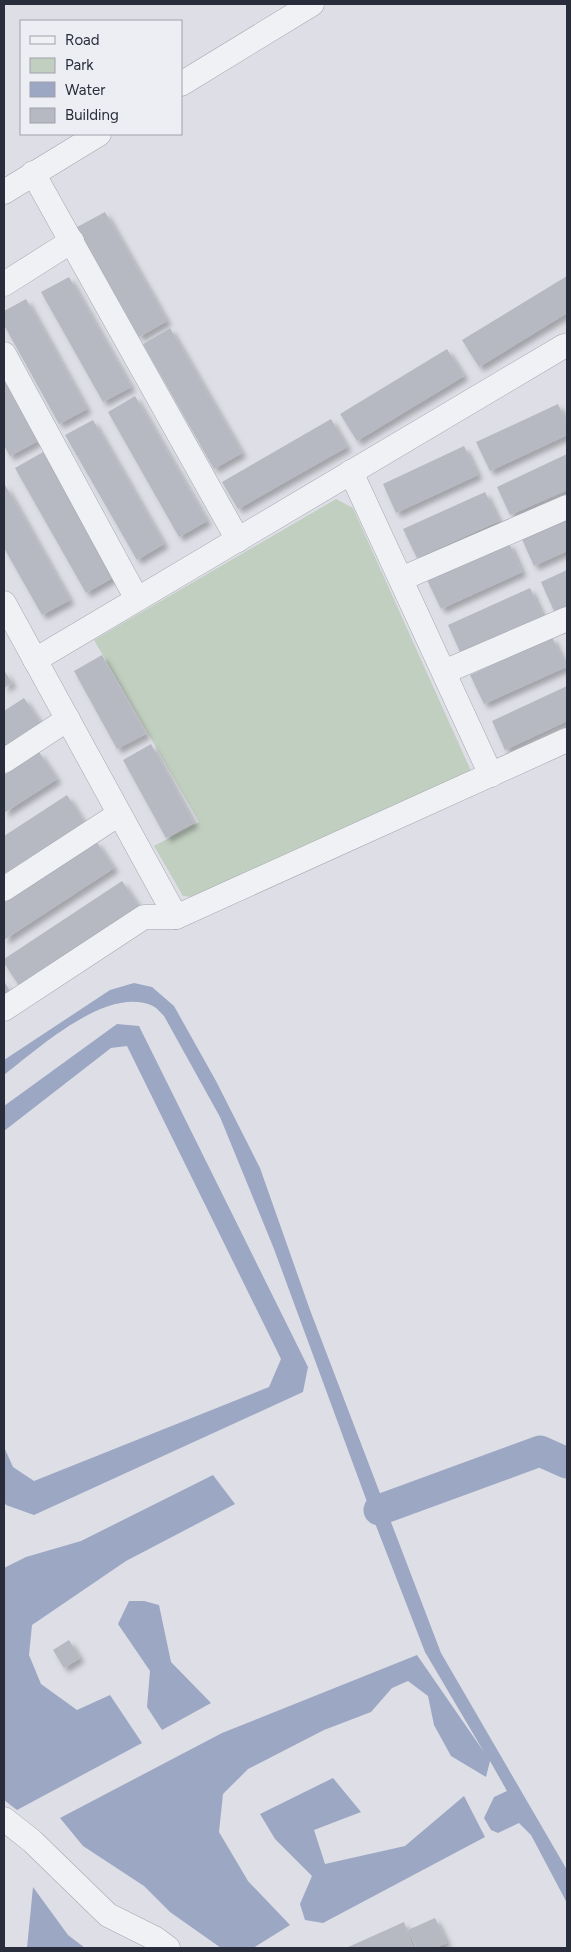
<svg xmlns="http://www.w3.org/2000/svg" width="571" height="1952" viewBox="0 0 571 1952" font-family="Figtree,sans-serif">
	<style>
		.green { fill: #c1cfc0 }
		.water { fill: #9ca7c3 }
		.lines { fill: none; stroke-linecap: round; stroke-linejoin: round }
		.canal { stroke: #9ca7c3; stroke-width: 31 }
		.building { fill: #b6b8c2; filter: url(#shadow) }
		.minor-casing { stroke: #a4a6af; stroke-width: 25 }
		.minor { stroke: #f0f1f5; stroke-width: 24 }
	</style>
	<defs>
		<filter id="shadow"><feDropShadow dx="4.5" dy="4.5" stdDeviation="2.5" flood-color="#0004"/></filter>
	</defs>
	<rect width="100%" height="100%" fill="#dedfe6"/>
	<path class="green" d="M336,499L353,508L471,771L193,897L183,896L154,846L199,822L94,640Z"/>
	<g class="water">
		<path d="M134,983L152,987L174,1006L216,1081L260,1168L310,1310L441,1653L567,1870V1903L531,1835L519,1823L498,1833L491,1830L484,1818L494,1797L507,1791L490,1761L486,1777L451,1756L434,1725L428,1696L408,1681L392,1688L371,1712L324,1730L248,1769L223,1794L219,1832L248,1881L290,1925L253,1948H221L170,1912L144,1886L83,1846L60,1818L222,1733L417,1655L484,1752L425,1652L373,1518L274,1249L220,1117L164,1016C161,1013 157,1008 153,1006C107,985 38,1049 4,1075V1060L110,990Z"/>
		<path d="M117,1024L139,1026L308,1367L303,1392L34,1515L6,1505L4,1501V1447L13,1467L34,1481L269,1387L281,1359L127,1046L111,1048L4,1131V1106Z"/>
		<path d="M213,1475L235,1504L126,1561L32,1625L29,1655L41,1684L77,1710L110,1695L142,1743L17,1810L4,1800V1568L26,1557L81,1541Z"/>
		<path d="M129,1601H144L159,1605L171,1662L211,1703L162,1730L147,1707L150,1671L118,1624Z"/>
		<path d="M333,1778L361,1812L314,1830L325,1864L405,1846L464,1796L485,1837L323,1923L305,1920L300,1904L312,1876L275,1839L260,1814Z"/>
		<path d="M33,1887L68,1935L85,1948H27Z"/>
	</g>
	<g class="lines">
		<path class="canal" d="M379,1510L540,1451L567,1463"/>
	</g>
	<g class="building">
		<path d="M105,212L167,321L139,337L77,227Z"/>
		<path d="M567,276V313L479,367L462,340Z"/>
		<path d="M69,277L131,387L103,402L41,292Z"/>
		<path d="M26,299L87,409L59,424L4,325V311Z"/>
		<path d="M170,328L242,453L214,469L143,344Z"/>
		<path d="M447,349L464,376L357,441L340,414Z"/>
		<path d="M4,380L38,441L10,456L4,446Z"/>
		<path d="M135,396L207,521L179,537L108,412Z"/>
		<path d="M558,404L567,424V435L490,471L476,442Z"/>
		<path d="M331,419L347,447L238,509L222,482Z"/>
		<path d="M93,420L164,544L137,560L65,435Z"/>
		<path d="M464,446L478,475L396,513L383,484Z"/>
		<path d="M43,452L114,577L86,593L15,468Z"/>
		<path d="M567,454V490L510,515L497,487Z"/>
		<path d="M4,483L70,600L42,615L4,548Z"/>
		<path d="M485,492L499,521L417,558L403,529Z"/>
		<path d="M567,516V551L534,566L521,537Z"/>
		<path d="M509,543L522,572L441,609L427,580Z"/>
		<path d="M567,570V606L554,611L541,582Z"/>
		<path d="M530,588L543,617L461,654L448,625Z"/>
		<path d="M552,637L566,667L484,704L470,675Z"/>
		<path d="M102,655L146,734L117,749L74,671Z"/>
		<path d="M4,670L12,683L4,688Z"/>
		<path d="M567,686V721L505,750L492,721Z"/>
		<path d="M24,698L42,725L4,749V711Z"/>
		<path d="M151,744L194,823L166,838L123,760Z"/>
		<path d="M39,752L57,779L4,813V775Z"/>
		<path d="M67,795L84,822L4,874V836Z"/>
		<path d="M96,841L114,868L4,940V902Z"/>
		<path d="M122,881L140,908L20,987L4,963V959Z"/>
		<path d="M4,981L11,993L4,997Z"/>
		<path d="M69,1640L80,1658L64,1668L53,1650Z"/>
		<path d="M435,1918L447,1943L434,1948H417L408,1930Z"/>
		<path d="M404,1922L413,1948H346Z"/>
	</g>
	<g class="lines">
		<defs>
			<g id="minor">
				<path d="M181,84L312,4"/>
				<path d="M33,173L238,540"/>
				<path d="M4,192L99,134"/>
				<path d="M4,284L72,241"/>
				<path d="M4,354L137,599"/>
				<path d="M351,472L491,775"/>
				<path d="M401,579L567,507"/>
				<path d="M4,603L176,917"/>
				<path d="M35,660L564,346"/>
				<path d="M444,672L567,619"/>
				<path d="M4,761L68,719"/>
				<path d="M4,889L119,814"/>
				<path d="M4,1009L144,917H176L567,740"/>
				<path d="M4,1819L32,1841L108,1915L156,1939L168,1948"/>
			</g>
		</defs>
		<use href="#minor" class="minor-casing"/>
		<use href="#minor" class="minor"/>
	</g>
	<rect width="571" height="1952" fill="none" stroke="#292c3b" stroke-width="10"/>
	<rect x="20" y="20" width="162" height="115" fill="#edeef4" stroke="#9fa0aa"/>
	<rect x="30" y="36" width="25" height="8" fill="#f0f1f5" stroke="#9fa0aa"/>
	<text x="65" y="45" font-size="15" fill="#292c3b">Road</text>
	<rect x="30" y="58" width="25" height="15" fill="#c1cfc0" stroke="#9fa0aa"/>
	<text x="65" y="70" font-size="15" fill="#292c3b">Park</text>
	<rect x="30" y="82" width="25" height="15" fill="#9ca7c3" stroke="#9fa0aa"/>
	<text x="65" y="95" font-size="15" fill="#292c3b">Water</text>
	<rect x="30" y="108" width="25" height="15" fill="#b6b8c2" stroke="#9fa0aa"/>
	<text x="65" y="120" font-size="15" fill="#292c3b">Building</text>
</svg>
